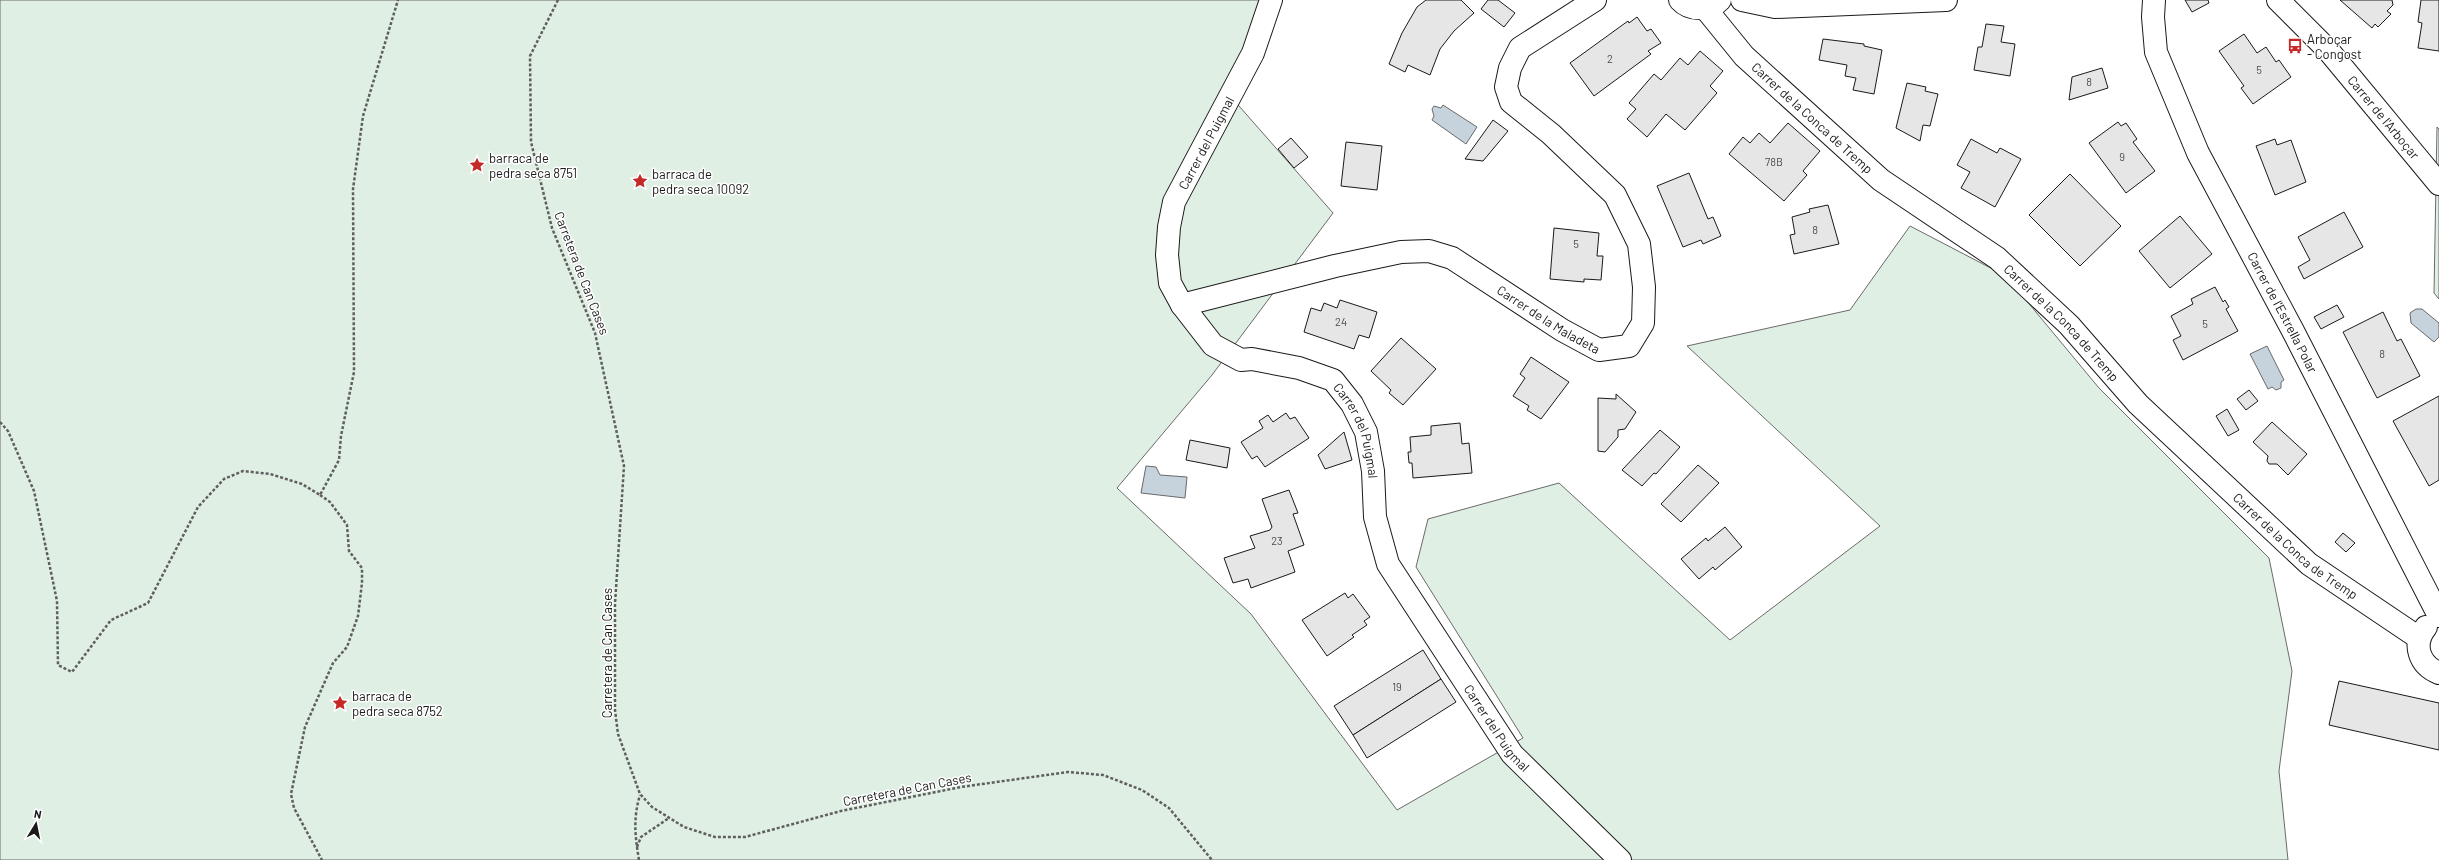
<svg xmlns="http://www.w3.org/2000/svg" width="2439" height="860" viewBox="0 0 2439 860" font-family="Barlow,sans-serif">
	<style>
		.green { fill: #e0efe3; stroke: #6a6a6a }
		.water { fill: #c6d2dc; stroke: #6a6a6a }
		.building { fill: #e6e6e6; stroke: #1a1a1a }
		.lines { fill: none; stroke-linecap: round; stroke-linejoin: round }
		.street-casing { stroke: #1a1a1a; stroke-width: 24 }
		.path { stroke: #5f5f5f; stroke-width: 2.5; stroke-dasharray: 3 2; stroke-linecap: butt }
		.street { stroke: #fff; stroke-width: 22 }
		.labels { text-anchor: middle; stroke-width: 3; stroke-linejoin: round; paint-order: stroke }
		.number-label { font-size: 11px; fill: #4d4d4d }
		.poi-label { font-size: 13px; fill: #1a1a1a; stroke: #fff; text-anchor: start }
		.street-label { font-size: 13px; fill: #1a1a1a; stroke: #fff }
	</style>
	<rect width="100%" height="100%" fill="#fff"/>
	<g class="green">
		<path d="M0,0H1273L1232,98L1333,213L1212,375L1117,488L1251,614L1397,810L1523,738L1416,567L1428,519L1559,483L1730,640L1880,526L1687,346L1850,310L1910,226L2006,276L2099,388L2269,558L2292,671L2279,771L2288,860H0Z"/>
		<path d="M2437,127L2439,129V299L2434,293Z"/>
	</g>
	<g class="water">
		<path d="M1443,105L1477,127L1466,144L1432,120L1434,116L1432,109L1434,106L1441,108Z"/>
		<path d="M2416,309H2422L2439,323V337L2434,342L2411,323L2410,313Z"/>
		<path d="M2267,346L2284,380L2281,382V388L2276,390L2272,387L2268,389L2250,354Z"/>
		<path d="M1146,466L1156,467L1160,475L1187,477L1185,498L1141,493Z"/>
	</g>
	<g class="building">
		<path d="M1426,0H1461L1474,13L1454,31L1440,49L1430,75L1408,65L1405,72L1389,64L1402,33L1417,7Z"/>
		<path d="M1488,0H1498L1515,13L1504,27L1481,9Z"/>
		<path d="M2185,0H2208L2209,3L2192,12Z"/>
		<path d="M2340,0H2392L2393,5L2387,11L2391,14L2378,27L2375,24L2372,28Z"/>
		<path d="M2421,0H2439V51L2418,48L2422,23L2418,22Z"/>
		<path d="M1637,17L1647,31L1651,29L1661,43L1648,51L1651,54L1594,96L1570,63L1628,21L1629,23Z"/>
		<path d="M1986,24L2004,26L2001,42L2015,44L2010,76L1974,70L1978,47H1982Z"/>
		<path d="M2244,34L2257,53L2266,47L2276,62L2279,60L2291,77L2253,104L2241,88L2244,86L2219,51Z"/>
		<path d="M1823,39L1864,44V46L1882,50L1874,94L1853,90L1856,78L1845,76L1847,65L1819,60Z"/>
		<path d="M1700,51L1723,71L1710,86L1717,93L1685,130L1666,114L1647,137L1627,119L1636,109L1629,103L1654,74L1661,80L1680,58L1688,65Z"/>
		<path d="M2102,68L2108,88L2069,100L2072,77Z"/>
		<path d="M1907,83L1926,87L1925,91L1938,94L1930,126L1923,125L1920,141L1896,128Z"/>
		<path d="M1493,120L1508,131L1483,161L1465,159Z"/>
		<path d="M2118,122L2121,126L2126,123L2137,139L2133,142L2155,171L2126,193L2089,143Z"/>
		<path d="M1788,123L1820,151L1803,171L1807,175L1784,201L1729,154L1743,137L1750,143L1759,133L1770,143Z"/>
		<path d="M1291,138L1308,157L1294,168L1278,149Z"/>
		<path d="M1971,139L1997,153L2000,148L2021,159L1995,207L1961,188L1970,172L1957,165Z"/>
		<path d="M2275,139L2277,145L2291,140L2306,182L2275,195L2256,146Z"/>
		<path d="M1346,142L1382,146L1377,190L1341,186Z"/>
		<path d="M1689,173L1708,219L1713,217L1721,236L1703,244L1701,240L1683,247L1657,186Z"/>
		<path d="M2070,174L2121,226L2080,266L2029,215Z"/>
		<path d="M1828,205L1839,244L1794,254L1790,235L1795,234L1792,217L1810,212L1809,209Z"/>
		<path d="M2344,212L2363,247L2304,279L2298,267L2310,260L2298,237Z"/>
		<path d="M2180,216L2212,254L2170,288L2139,251Z"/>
		<path d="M1554,228L1599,233L1597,256H1603L1601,280L1584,279V282L1550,279Z"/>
		<path d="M2215,287L2223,302L2225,300L2229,307L2226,309L2238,331L2183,360L2173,340L2181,336L2171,316L2193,304L2191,299Z"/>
		<path d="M1340,300L1377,312L1369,338L1359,335L1354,349L1304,332L1311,308L1321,311L1324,303L1337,308Z"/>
		<path d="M2337,305L2344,317L2321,329L2314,317Z"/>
		<path d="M2383,312L2397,341L2401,339L2420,376L2377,398L2343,332Z"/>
		<path d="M1401,338L1436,369L1403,405L1389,393L1391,390L1371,371Z"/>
		<path d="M1531,357L1569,382L1541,419L1527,410L1529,406L1513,396L1525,378L1520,374Z"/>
		<path d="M2249,390L2258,401L2246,410L2237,399Z"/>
		<path d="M1616,394L1636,412L1625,429L1618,430V437L1605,452L1598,451V398L1616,399Z"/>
		<path d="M2439,396V480L2429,486L2393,421Z"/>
		<path d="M2227,409L2239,430L2228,436L2216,416Z"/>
		<path d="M1286,413L1290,419L1295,417L1309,438L1265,467L1257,456L1252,459L1241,442L1263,428L1259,421L1268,415L1273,422Z"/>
		<path d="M2272,422L2307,454L2288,475L2277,464H2269L2267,461L2268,456L2253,442Z"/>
		<path d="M1460,423L1462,444L1469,443L1472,473L1413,478L1412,463H1409L1408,452H1411L1410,437L1431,435V426Z"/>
		<path d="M1660,430L1680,447L1656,474L1654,473L1642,486L1622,470Z"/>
		<path d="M1344,432L1352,460L1325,469L1318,455Z"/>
		<path d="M1190,440L1230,448L1227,468L1186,460Z"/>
		<path d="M1698,465L1719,483L1681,522L1661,504Z"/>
		<path d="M1289,490L1298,513L1293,514L1304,545L1288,551L1295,572L1251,588L1248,579L1233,583L1224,558L1255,548L1250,536L1270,530L1272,527L1262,499Z"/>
		<path d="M1725,527L1742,547L1715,570L1713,567L1699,579L1681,559L1706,538L1708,541Z"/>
		<path d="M2343,533L2355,543L2346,552L2335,542Z"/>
		<path d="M1345,593L1348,598L1353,594L1370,617L1364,621L1367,625L1352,635L1354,637L1327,656L1302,620Z"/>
		<path d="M1423,650L1441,679L1353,735L1334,706Z"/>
		<path d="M1441,679L1456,702L1367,758L1353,735Z"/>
		<path d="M2339,681L2439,703V750L2329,725Z"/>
	</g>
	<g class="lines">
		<defs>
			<g id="street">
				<path id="s1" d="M1271,0L1253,53L1174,202L1169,227L1167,255L1170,283L1182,305L1213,345L1241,360L1252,359L1299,368L1333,380L1352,404L1366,432L1373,471L1375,517L1388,564L1512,754L1620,860"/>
				<path d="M1680,0C1690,11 1710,11 1720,0"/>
				<path d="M1742,0L1775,7L1946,0"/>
				<path id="s2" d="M2154,0L2153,17L2156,52L2198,153L2293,331L2439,616"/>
				<path id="s3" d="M2278,0L2328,50L2439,184"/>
				<path id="s4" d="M1705,8L1744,56L1881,180L1997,258L2069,325L2138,404L2309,564L2419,638"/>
				<path id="s5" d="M1182,305L1335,266L1401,252L1429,251L1452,258L1562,330L1599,350L1629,346L1643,323L1644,287L1639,244L1615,195L1551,134L1511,102L1506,87L1510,68L1520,48L1595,0"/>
				<path d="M2426,627C2412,644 2419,665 2439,673"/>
			</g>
		</defs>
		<use href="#street" class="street-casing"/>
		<g class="path">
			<path d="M558,0L530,56L531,142L552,228L595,333L624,466L615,604V710L618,734L640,794L652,807L684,827L715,837H745L841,811L961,787L1068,772L1103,775L1142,790L1169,808L1212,860"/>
			<path d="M0,422L8,431L34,491L57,601L58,665L72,672L111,620L148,603L198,507L224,479L243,471L270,474L302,484L320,495L339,460L341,436L354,372L353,189L363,116L398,0"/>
			<path d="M320,495L330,502L347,525L349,551L362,568V583L358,616L347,647L333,663L305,727L291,794L294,808L322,860"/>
			<path d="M637,847L641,837L669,818"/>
			<path d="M639,860C635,836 633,818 640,795"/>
		</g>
		<use href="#street" class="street"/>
	</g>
	<defs>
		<symbol id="bus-bare" viewBox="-9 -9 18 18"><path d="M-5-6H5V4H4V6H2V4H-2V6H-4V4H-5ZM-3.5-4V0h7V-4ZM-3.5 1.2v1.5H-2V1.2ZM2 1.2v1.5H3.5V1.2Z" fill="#c62828" stroke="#fff" stroke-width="2.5" paint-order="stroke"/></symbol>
		<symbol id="sight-bare" viewBox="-9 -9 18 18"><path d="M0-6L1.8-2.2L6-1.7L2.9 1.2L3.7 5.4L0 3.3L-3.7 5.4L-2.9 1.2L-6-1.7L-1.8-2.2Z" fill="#c62828" stroke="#fff" stroke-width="2.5" paint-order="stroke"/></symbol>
	</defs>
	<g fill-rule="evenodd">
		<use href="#bus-bare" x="2284" y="35" width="22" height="22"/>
		<use href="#sight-bare" x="466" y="154" width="22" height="22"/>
		<use href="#sight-bare" x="629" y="170" width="22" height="22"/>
		<use href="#sight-bare" x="329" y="692" width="22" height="22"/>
	</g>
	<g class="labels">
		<g class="number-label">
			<text x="1610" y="63">2</text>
			<text x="2259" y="74">5</text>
			<text x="2089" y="86">8</text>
			<text x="2122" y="161">9</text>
			<text x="1774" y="166">78B</text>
			<text x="1815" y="234">8</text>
			<text x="1576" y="248">5</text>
			<text x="1341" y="326">24</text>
			<text x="2205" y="328">5</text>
			<text x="2382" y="358">8</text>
			<text x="1277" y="545">23</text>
			<text x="1397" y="691">19</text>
		</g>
		<g class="poi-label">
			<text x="2307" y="44">Arboçar<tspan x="2307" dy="15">- Congost</tspan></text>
			<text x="489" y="163">barraca de<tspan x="489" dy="15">pedra seca 8751</tspan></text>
			<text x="652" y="179">barraca de<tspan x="652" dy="15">pedra seca 10092</tspan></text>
			<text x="352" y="701">barraca de<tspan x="352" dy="15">pedra seca 8752</tspan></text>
		</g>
		<g class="street-label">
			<text dy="5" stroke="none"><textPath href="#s4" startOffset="154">Carrer de la Conca de Tremp</textPath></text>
			<text dy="5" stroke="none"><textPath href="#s3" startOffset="158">Carrer de l'Arboçar</textPath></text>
			<text transform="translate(1206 143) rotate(-62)" y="5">Carrer del Puigmal</text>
			<text transform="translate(582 273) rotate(69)" y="5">Carretera de Can Cases</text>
			<text dy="5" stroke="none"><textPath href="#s2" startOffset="342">Carrer de l'Estrella Polar</textPath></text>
			<text dy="5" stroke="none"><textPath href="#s5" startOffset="392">Carrer de la Maladeta</textPath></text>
			<text dy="5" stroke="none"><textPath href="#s4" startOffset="478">Carrer de la Conca de Tremp</textPath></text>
			<text dy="5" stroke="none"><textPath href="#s1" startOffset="566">Carrer del Puigmal</textPath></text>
			<text dy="5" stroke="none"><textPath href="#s4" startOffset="802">Carrer de la Conca de Tremp</textPath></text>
			<text transform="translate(607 653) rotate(-90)" y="5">Carretera de Can Cases</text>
			<text dy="5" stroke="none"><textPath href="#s1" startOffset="902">Carrer del Puigmal</textPath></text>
			<text transform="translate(907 789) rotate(-11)" y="5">Carretera de Can Cases</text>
		</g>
	</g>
	<g transform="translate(36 824) rotate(10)" stroke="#ffffff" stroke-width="3" paint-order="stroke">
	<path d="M0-3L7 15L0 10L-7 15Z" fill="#1a1a1a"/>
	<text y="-6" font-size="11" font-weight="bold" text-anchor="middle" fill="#1a1a1a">N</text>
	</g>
</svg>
